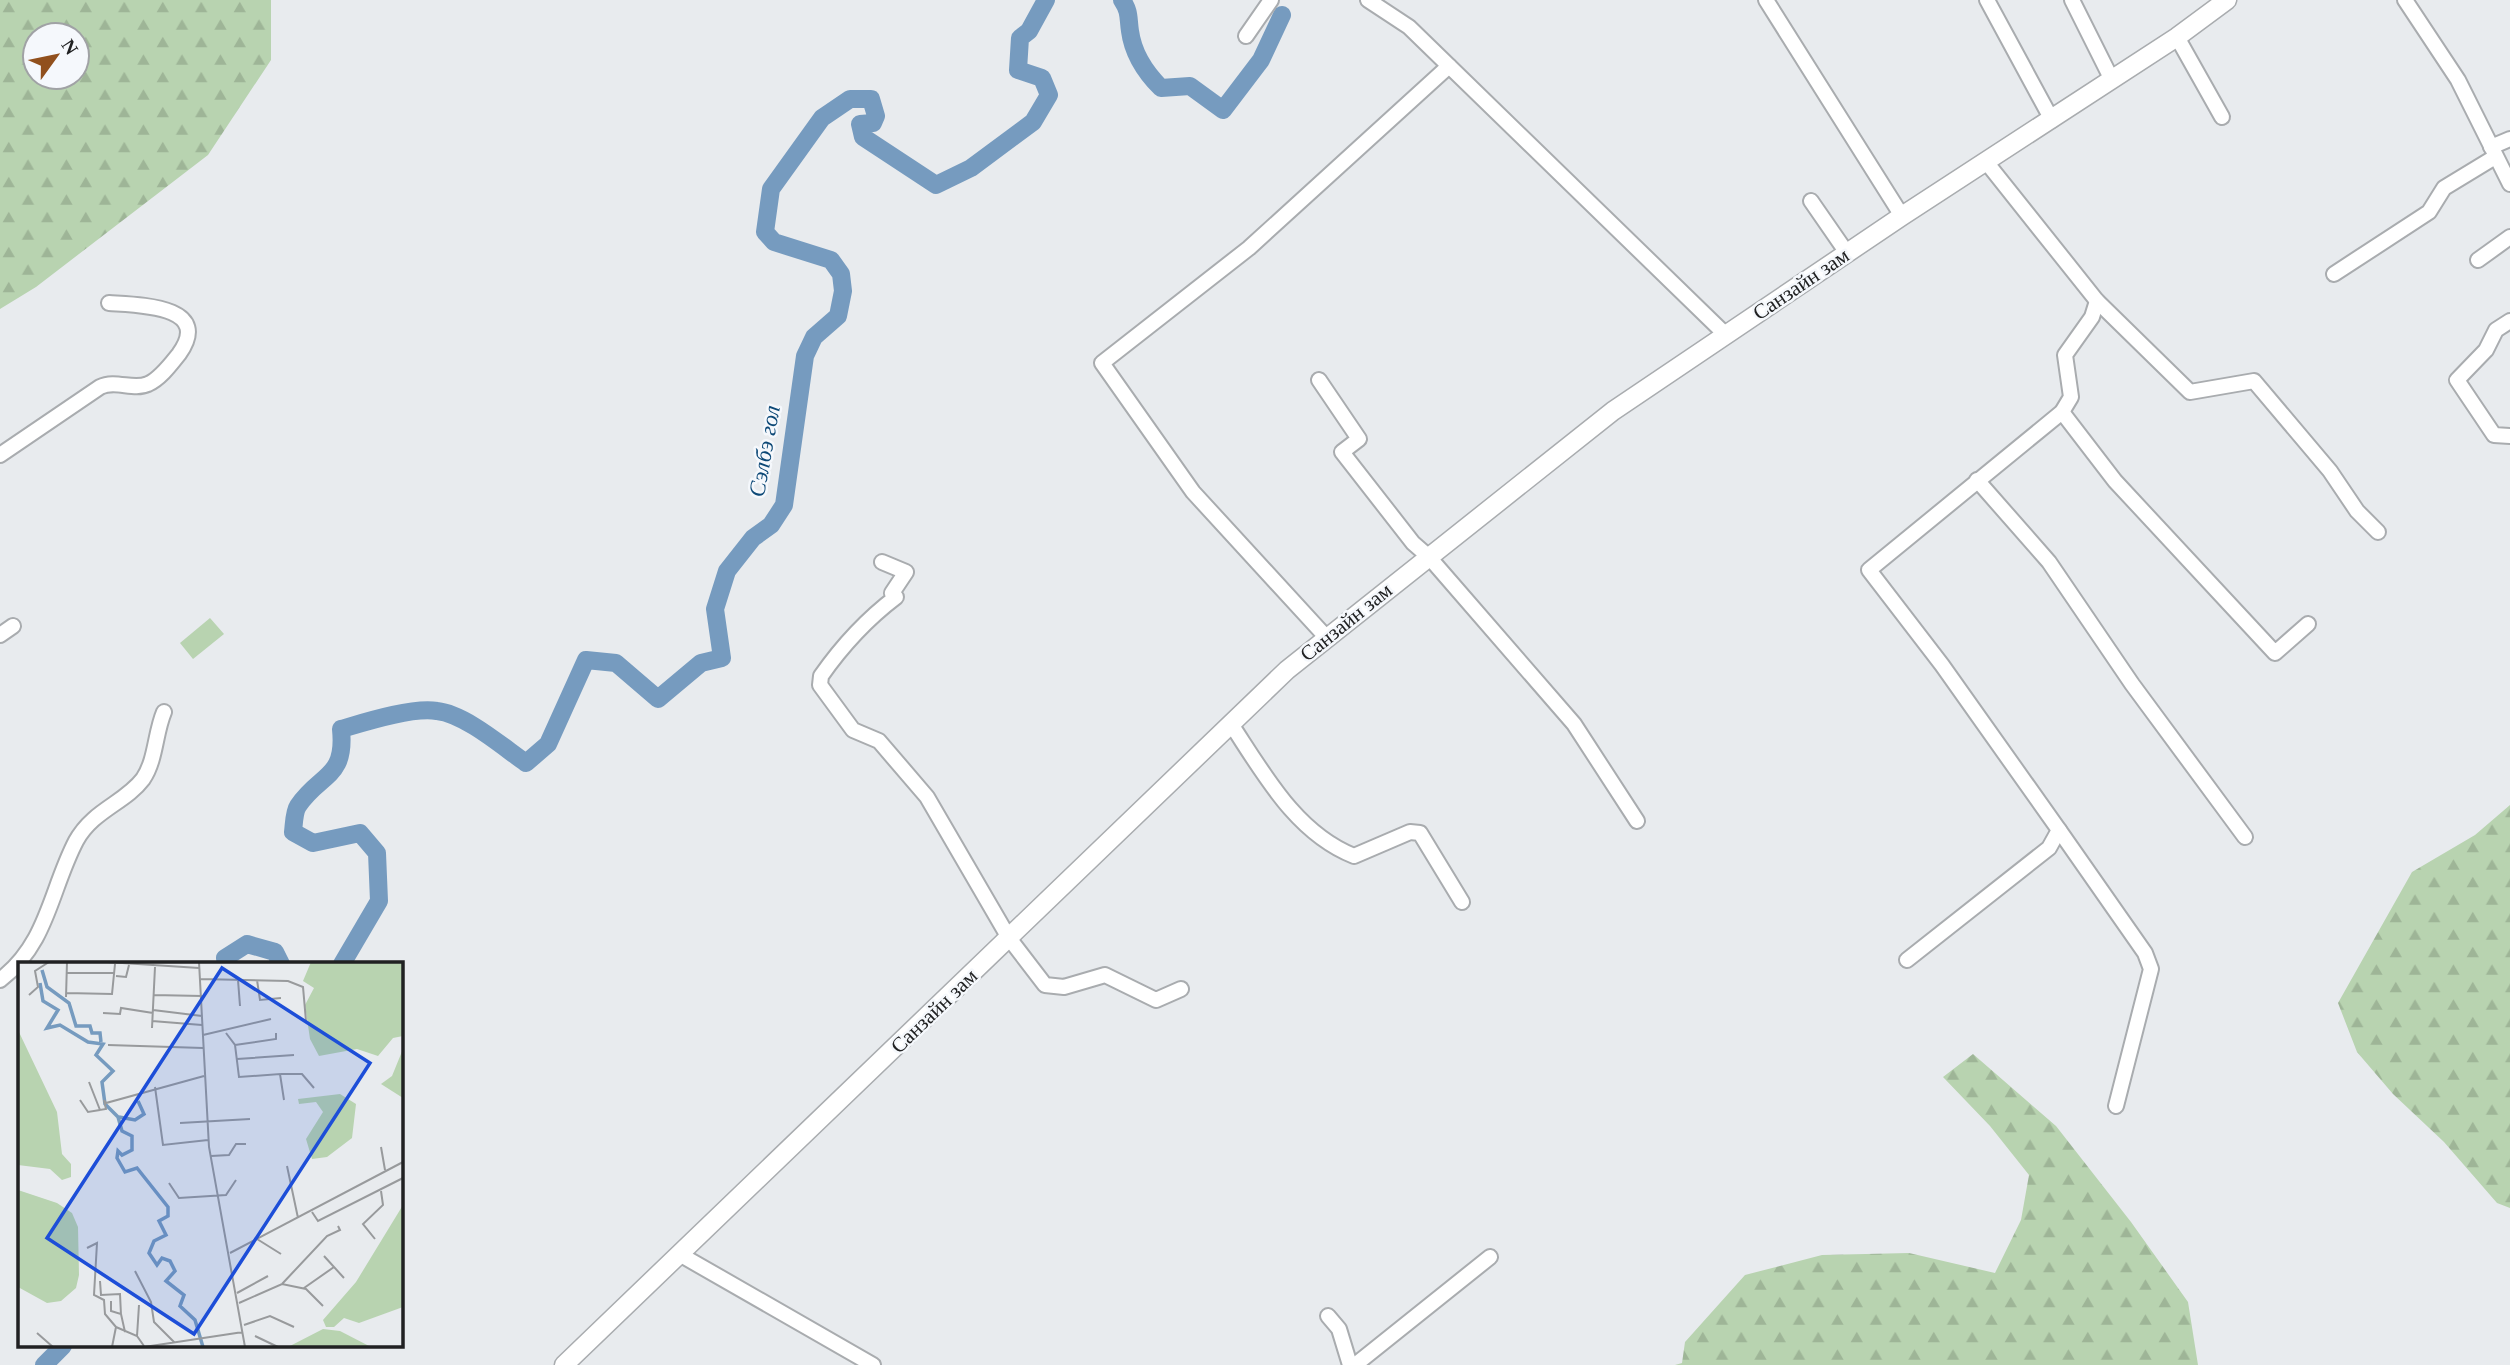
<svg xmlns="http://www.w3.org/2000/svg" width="2510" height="1365" viewBox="0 0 2510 1365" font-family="'Times New Roman',serif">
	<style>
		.forest { fill: url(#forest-firs); fill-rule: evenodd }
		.park { fill: #b8d3b0 }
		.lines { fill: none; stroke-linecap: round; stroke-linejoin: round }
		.river { stroke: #769bbf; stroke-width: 18 }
		.minor-casing { stroke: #a9acaf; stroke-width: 18 }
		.major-casing { stroke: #a9acaf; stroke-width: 21 }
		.minor { stroke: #fff; stroke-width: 14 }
		.major { stroke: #fff; stroke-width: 18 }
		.labels { text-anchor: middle; stroke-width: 5; stroke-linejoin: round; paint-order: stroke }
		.street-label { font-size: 21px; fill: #202122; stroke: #f5f8fc }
		.water-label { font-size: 23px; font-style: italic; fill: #0c4876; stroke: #f5f8fc }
		.inset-river { fill: none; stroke: #769bbf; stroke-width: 3.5 }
		.inset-road { fill: none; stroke: #989a9c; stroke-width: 2 }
		.view { fill: #1d4ed8; fill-opacity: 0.15; stroke: #1d4ed8; stroke-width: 3.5 }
		.inset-edge { fill: none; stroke: #202122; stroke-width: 3.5 }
	</style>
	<defs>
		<pattern id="forest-firs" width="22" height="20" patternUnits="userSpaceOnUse" patternTransform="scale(1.75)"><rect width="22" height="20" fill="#b8d3b0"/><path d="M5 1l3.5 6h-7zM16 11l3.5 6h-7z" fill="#9eb597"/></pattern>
	</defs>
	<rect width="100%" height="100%" fill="#e8ebee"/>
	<g class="forest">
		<path d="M0,0H271V60L208,155L36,287L0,309ZM35,35H77V77H35Z"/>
		<path d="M2510,805V1208L2497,1203L2444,1142L2393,1094L2357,1052L2338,1003L2412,872L2475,835Z"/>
		<path d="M1973,1054L2056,1126L2131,1222L2188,1302L2198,1365H1675L1682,1363L1685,1342L1745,1275L1822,1255L1909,1253L1995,1273L2021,1220L2029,1175L1990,1126L1943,1077Z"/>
	</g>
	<path class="park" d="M210,618L224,634L193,659L180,643Z"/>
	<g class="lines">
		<g class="river">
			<path d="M1122,0C1130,12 1128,18 1130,31C1133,54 1145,72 1161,88L1190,86L1223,110L1261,60L1282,15"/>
			<path d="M226,964L225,958L247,944L275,952L281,964"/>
			<path d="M342,964L379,901L377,853L360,833L313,843L293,832C294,824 294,812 298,806C320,773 346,779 341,729C365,722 412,707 437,711C465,714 503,747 526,763L548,744L586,660L616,663L658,699L701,663L722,658L715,609L727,571L753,538L771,525L784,505L805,356L814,337L838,316L843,291L841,274L831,260L774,242L765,232L771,189L822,118L850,99H871L876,116L873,123L860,124L863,137L936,185L971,168L1033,122L1049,95L1042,78L1018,70L1020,38L1029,31L1046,0"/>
			<path d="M44,1365L63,1346"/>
		</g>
		<defs>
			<g id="minor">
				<path d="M1368,0L1409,27L1726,335"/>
				<path d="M1766,0L1902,216"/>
				<path d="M1987,0L2052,120"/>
				<path d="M2072,0L2112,80"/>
				<path d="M2405,0L2458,80L2510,184"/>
				<path d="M1246,36L1271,0"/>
				<path d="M2177,37L2222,117"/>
				<path d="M2491,147L2510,139"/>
				<path d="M1987,163L2097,301L2190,392L2254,381L2330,471L2357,511L2378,532"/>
				<path d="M1811,201L1847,253"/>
				<path d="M2478,260L2510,237"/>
				<path d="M2334,274L2429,212L2444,188L2495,157"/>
				<path d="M2510,321L2496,330L2486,350L2457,380L2494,435L2510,436"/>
				<path d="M1319,380L1359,439L1342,452L1413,543L1429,557L1574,724L1637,821"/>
				<path d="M2062,412L2115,481L2275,653L2308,624"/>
				<path d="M0,455L100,387C116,379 133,391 148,384C160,379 171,364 179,354C214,305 137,305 109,303"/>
				<path d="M1977,480L2049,562L2132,684L2245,837"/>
				<path d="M882,562L906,572L892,593L896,597C867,619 842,646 821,676L820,685L853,730L879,741L927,797L1009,938L1045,985L1064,987L1105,975L1156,1000L1181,989"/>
				<path d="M0,635L13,626"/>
				<path d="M1327,638L1193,492L1102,363L1249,248L1449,66"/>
				<path d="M1231,724C1264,774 1296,833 1354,856L1410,832L1420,833L1462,902"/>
				<path d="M2059,830L2145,953L2151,969L2116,1106"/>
				<path d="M1907,960L2049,848L2059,830L1942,665L1869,570L2062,412L2071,397L2065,355L2092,317L2097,301"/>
				<path d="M0,980C48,943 50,891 76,841C93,810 125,803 143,779C156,760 155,733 164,712"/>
				<path d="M681,1255L873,1365"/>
				<path d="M1328,1316L1339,1329L1350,1365"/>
				<path d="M1355,1365L1490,1257"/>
			</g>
			<path id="major" d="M564,1365L1287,670L1613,411L1902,216L2177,37L2227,0"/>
		</defs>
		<use href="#minor" class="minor-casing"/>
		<use href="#major" class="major-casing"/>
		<use href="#minor" class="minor"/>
		<use href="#major" class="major"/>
	</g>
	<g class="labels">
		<g class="street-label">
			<text transform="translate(1801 284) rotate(-34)" y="7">Санзайн зам</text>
			<text transform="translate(1346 622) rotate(-39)" y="7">Санзайн зам</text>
			<text transform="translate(934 1011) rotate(-44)" y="7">Санзайн зам</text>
		</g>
		<g class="water-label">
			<text transform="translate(764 451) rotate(-80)" y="8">Сэлбэ гол</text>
		</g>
	</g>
	<g transform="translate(18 962)">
		<rect width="385" height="385" fill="#e8ebee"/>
		<path d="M293,0H385V74L375,76L360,94L339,87L301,94L292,77L287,43L296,26L285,19ZM0,68L39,150L44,192L53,202V215L44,218L32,207L0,203ZM385,87V136L363,122L374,114ZM322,132L338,142L334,176L309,195L294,197L288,177L305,150L298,140L281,142L280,137ZM0,228L39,241L54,251L60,265L61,313L58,326L43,339L29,341L0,325ZM385,243V345L341,361L326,356L316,365H308L305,358L338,320ZM305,367L322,369L353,385H270Z" fill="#b8d3b0"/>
		<path class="inset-river" d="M24,8L29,25L51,41L58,64H72L74,71H82L83,80M22,21L25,39L40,48L29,66L42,63L70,80L85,82L78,93L95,109L84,120L87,142L100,155L104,169L114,174V188L104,193L100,189L99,196L107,210L119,206L150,245V254L141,259L148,273L136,279L131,291L139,303L144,296L152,299L157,309L148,319L166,333L162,344L177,358L185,385M101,155L117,158L126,152L120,139"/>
		<path class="inset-road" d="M89,0L181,6M181,0L191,185L227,385M48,11H96M98,14L108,15L111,3M182,17L270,19L285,25L288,59M220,18L222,44M239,18L242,38L263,36M48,31L94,32L97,2M11,33L20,25L17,9L31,0M135,33L184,34M48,35L49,0M135,48L184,54M85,51L102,52L103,46L135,51M134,59L184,63M134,66L137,5M208,71L217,83L221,115L262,112L266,138M185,73L253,57M90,83L185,86M217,83L258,77V71M219,97L276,93M263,112H284L296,126M71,120L82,148L88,147L86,138L88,141L186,114M137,125L145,183L190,178M62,138L70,150L82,148M162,161L232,157M363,185L367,208M193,194L211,193L218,182H228M269,204L280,256M151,221L161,236L208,233L218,218M294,250L300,259L385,216M239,277L263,292M357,277L345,262L365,243L363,229M69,286L79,281L76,333L86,338L87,352L98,365M212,291L385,200M306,294L326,316M117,309L133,340L136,360L156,380M82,319L83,333L102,332L103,353M264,322L309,274L322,268L320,264M286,326L316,305M219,331L250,314M93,339V349L103,352L107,370M221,341L264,322L288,327L305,344M226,363L252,354L276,365M19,371L35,385M119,374L121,343M237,374L260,385M94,385L98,365L119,374L126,384M126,385L225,370"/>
		<path class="view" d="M204,6L352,101L176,372L29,276Z"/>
		<rect width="385" height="385" class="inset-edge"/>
	</g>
	<g transform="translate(56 56) rotate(57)"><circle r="33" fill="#f5f8fc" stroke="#a0a2a5" stroke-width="2"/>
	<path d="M0-5L12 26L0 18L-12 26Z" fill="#91501d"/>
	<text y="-10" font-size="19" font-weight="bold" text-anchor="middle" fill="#202122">N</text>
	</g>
</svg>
